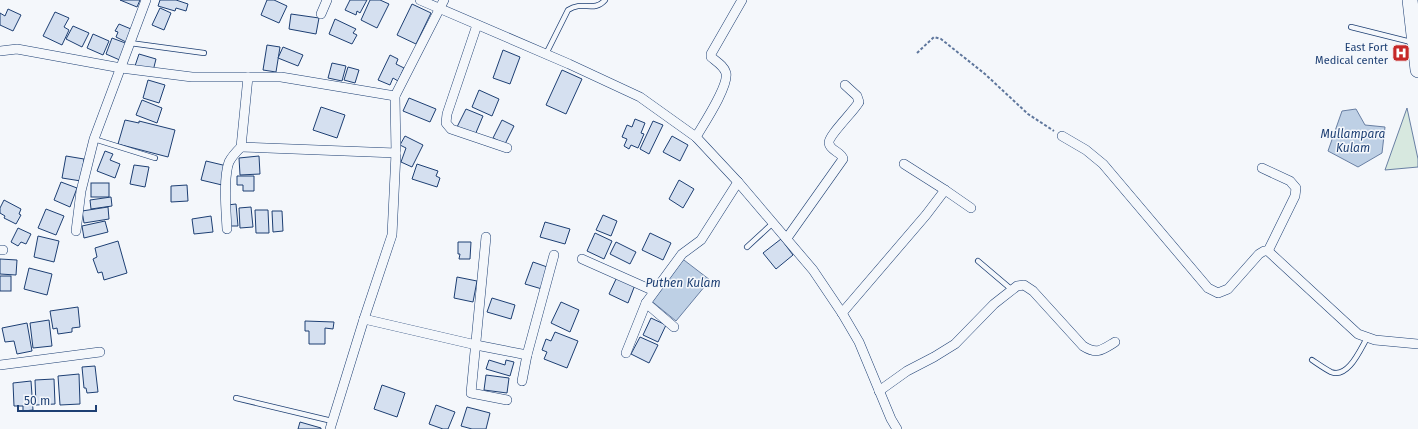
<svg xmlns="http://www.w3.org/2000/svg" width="1418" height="429" viewBox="0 0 1418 429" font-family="'Fira Sans',sans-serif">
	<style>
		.green { fill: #d7e8df; stroke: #687fa3 }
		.water { fill: #bed0e5; stroke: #687fa3 }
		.building { fill: #d5e0f0; stroke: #1d3f73 }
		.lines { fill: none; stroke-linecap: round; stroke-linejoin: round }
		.service-casing { stroke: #1d3f73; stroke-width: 6 }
		.minor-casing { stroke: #1d3f73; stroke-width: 10 }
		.primary-casing { stroke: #1d3f73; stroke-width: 16 }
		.path { stroke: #5e769c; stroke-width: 2; stroke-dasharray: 3 2; stroke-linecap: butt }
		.service { stroke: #f4f7fb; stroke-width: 4.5 }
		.minor { stroke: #f4f7fb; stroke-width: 9 }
		.primary { stroke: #f4f7fb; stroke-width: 15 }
		.labels { text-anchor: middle; stroke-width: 3; stroke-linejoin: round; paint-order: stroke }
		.poi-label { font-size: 11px; fill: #1d3f73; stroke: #f4f7fb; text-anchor: end }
		.water-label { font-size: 12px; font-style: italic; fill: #1d3f73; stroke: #f4f7fb }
	</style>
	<rect width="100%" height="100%" fill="#f4f7fb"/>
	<path class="green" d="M1407,108L1418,159V167L1385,170Z"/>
	<g class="water">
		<path d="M1356,109L1365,125L1385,127L1382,153L1358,167L1328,151L1342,111Z"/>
		<path d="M680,257L710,280L676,321L649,299Z"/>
	</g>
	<g class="building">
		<path d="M120,0H140L137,7Z"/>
		<path d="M160,0H176L188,4L186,11L176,8L175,11L158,6Z"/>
		<path d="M267,0H274L287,6L279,23L261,15Z"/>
		<path d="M350,0H367L360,13L357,11L356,15L345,10Z"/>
		<path d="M370,0H380L389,4L377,28L361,20Z"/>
		<path d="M412,4L431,13L416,44L397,35Z"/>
		<path d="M160,8L171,13L164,30L152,25Z"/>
		<path d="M8,9L21,15L13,31L0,25V13L5,16Z"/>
		<path d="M55,12L69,18L64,27L69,30L62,45L43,36Z"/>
		<path d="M291,14L319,18L316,34L289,29Z"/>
		<path d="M335,19L356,29L353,33L357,35L352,44L329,34Z"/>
		<path d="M119,24L131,29L126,42L116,37L118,32L115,31Z"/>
		<path d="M73,26L89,33L82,47L66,39Z"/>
		<path d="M93,34L109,41L103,55L87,48Z"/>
		<path d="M112,38L128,44L122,61L106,54Z"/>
		<path d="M267,45L280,47L276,72L263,70Z"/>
		<path d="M283,47L303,55L298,66L278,58Z"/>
		<path d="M503,50L520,57L510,84L493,78Z"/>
		<path d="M139,54L156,59L153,71L135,66Z"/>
		<path d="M390,55L398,59L396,64L404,68L398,81L393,78L390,85L378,80Z"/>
		<path d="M332,63L346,66L342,81L328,78Z"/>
		<path d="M348,67L359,70L355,83L344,80Z"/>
		<path d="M562,70L582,79L566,114L546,105Z"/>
		<path d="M148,80L165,85L159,103L143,98Z"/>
		<path d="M479,90L499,99L492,116L472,107Z"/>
		<path d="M409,98L436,109L430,122L403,111Z"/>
		<path d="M142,100L162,108L157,123L136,115Z"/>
		<path d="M321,107L345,115L337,138L313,130Z"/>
		<path d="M466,109L483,116L475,135L457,127Z"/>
		<path d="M635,119L645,123L641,133L644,134L638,148L631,145L629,149L624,146L627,139L622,137L627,125L632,127Z"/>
		<path d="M125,120L139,123V121L175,130L168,157L118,144Z"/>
		<path d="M502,120L514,126L505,144L493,138Z"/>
		<path d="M653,121L663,125L649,154L640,149Z"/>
		<path d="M405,136L423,145L412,167L401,162L406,148L400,145Z"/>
		<path d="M672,136L688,145L680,161L663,152Z"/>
		<path d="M105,151L113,154L110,160L120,164L115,178L97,171Z"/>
		<path d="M66,156L84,159L81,181L62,178Z"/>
		<path d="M259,156L260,174L240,175L239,158Z"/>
		<path d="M206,161L227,166L222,185L201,180Z"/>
		<path d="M417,164L438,171L436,176L440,178L437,187L412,179Z"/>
		<path d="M134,165L149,167L145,187L130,184Z"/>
		<path d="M237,176H254V191H243V185H237Z"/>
		<path d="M679,180L694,189L683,208L669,199Z"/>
		<path d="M61,182L77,188L70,207L54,200Z"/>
		<rect x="91" y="183" width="18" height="14"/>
		<path d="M187,185L188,201L171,202V186Z"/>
		<path d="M111,197L112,206L91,209L90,200Z"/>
		<path d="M4,200L21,209L19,214L21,215L16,224L4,218L5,216L0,213V208Z"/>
		<path d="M236,204L238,226H229L227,205Z"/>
		<path d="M108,207L109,219L84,223L82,211Z"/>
		<path d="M251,207L253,227L240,228L239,208Z"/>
		<path d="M46,209L64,216L56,235L38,228Z"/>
		<path d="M255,210H268L269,233H256Z"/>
		<path d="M272,211H282L283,231L273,232Z"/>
		<path d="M603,215L617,221L611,236L596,230Z"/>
		<path d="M211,216L213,232L194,234L192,219Z"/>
		<path d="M105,221L108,232L84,238L82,226Z"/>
		<path d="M545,222L570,229L565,244L540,237Z"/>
		<path d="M18,228L31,234L26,244L21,242L18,246L11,242Z"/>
		<path d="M595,233L612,241L604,259L587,251Z"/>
		<path d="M650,233L671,243L663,260L642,250Z"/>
		<path d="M38,236L59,241L54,262L34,257Z"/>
		<path d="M781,239L793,255L776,269L763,253Z"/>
		<path d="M118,241L127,273L104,280L102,272L98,273L93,259L97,257L95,248Z"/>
		<path d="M458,242H471L470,259H459L460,254H458Z"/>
		<path d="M616,242L636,252L630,264L610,254Z"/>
		<path d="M0,259L17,260L16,275L0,274Z"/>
		<path d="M533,262L550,268L542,289L525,284Z"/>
		<path d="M29,268L52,274L47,295L24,289Z"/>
		<rect x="0" y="276" width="11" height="15"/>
		<path d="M457,277L477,281L473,302L454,298Z"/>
		<path d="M617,277L635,285L628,303L609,294Z"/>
		<path d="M492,298L515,305L511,319L487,312Z"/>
		<path d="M561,302L579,310L570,332L551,323Z"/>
		<path d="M78,307L80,327L72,328V332L58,334L57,328L53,329L50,311Z"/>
		<path d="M651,318L666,325L658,342L643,335Z"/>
		<path d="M49,320L52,346L33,348L30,323Z"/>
		<path d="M305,321L334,322L333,329L325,328V344H309V331H305Z"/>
		<path d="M27,323L32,351L17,354L14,341L5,342L2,328Z"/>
		<path d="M555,332L578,341L567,368L544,359L547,352L542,350L546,339L551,341Z"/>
		<path d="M640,337L658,345L649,363L631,354Z"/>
		<path d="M489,360L505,365L506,360L514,362L510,376L486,369Z"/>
		<path d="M95,366L98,392L87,393L86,388H84L82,367Z"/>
		<path d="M79,374L80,404L60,405L58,376Z"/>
		<path d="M486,375L509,378L507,393L484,390Z"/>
		<path d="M54,379L55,404L36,405L35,380Z"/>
		<path d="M31,381L33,410L23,411V406H14L13,383Z"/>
		<path d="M382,385L405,393L397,417L374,409Z"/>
		<path d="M436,405L455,412L448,429H443L429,424Z"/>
		<path d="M467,407L490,413L486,429H472L461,426Z"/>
		<path d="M300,422L321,428V429H298Z"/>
	</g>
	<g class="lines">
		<defs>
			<g id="service">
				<path d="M1351,27L1411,42"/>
				<path d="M130,43L204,53"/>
				<path d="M546,54L568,10C583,0 594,13 605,0"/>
				<path d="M94,139L155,158"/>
				<path d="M747,247L773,223"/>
				<path d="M978,261L1011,289"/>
				<path d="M1312,360C1318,364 1325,369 1331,372C1348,379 1360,350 1367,338"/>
				<path d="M236,398L332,421"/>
			</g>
			<g id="minor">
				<path d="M420,0L569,64L640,97L696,137L738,182L813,270L842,313L859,342L891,419L897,429"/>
				<path d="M321,14L327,0"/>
				<path d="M477,25L447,114L446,123L451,129L507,148"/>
				<path d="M0,51L17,49L121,68L192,77H281L395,96"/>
				<path d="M248,77L241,147L396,153"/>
				<path d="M1062,136L1086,150L1103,164L1208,288L1218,293L1228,289L1259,254L1264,251H1268L1358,334L1375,340L1418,344"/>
				<path d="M696,137C703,125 729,86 726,73C724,66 717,62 711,57V54L742,0"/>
				<path d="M904,164L945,190L971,208"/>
				<path d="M1262,168L1290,181L1296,188L1295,196L1268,251"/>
				<path d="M227,229C226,211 223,178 229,162C232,156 236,152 241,147"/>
				<path d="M76,231L81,191L94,139L146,0"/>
				<path d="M486,237L471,393L507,400"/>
				<path d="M787,238L843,159C842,152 830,151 829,143C828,136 854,111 859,102L857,96L845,85"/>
				<path d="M0,250H3"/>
				<path d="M582,259L654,291"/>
				<path d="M646,303L674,327"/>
				<path d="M842,313L926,215L945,190"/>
				<path d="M364,319L476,345L527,355L522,381"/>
				<path d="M626,353L646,303L682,254L701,240L738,182"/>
				<path d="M527,355L554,255"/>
				<path d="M0,365L100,352"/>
				<path d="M879,391L907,371L934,357L955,344L994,304L1017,286L1024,285L1033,291L1083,346C1097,355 1102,350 1115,342"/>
				<path d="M330,429L364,319L392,235L396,153L395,96L444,0"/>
			</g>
			<path id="primary" d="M1410,0L1418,70"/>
		</defs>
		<use href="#service" class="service-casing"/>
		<use href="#minor" class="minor-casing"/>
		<use href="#primary" class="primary-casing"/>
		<path class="path" d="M917,53L934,37L941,39L985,74L1028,114L1054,131"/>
		<use href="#service" class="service"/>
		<use href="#minor" class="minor"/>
		<use href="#primary" class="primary"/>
	</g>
	<defs>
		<symbol id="hospital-square" viewBox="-11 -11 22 22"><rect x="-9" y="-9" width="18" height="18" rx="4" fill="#c62828" stroke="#f4f7fb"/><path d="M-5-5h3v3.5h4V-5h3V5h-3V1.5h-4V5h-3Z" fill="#fff"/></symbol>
	</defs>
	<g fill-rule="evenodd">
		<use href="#hospital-square" x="1391" y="43" width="20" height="20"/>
	</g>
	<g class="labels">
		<g class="poi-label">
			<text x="1388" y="51">East Fort<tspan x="1388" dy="13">Medical center</tspan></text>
		</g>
		<g class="water-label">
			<text x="1353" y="138">Mullampara<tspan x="1353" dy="14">Kulam</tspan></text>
			<text x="683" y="287">Puthen Kulam</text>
		</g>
	</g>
	<path d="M18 405v6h78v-6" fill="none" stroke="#1d3f73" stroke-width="2"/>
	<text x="24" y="405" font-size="12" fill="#1d3f73" stroke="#f4f7fb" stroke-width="3" paint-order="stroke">50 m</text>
</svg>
